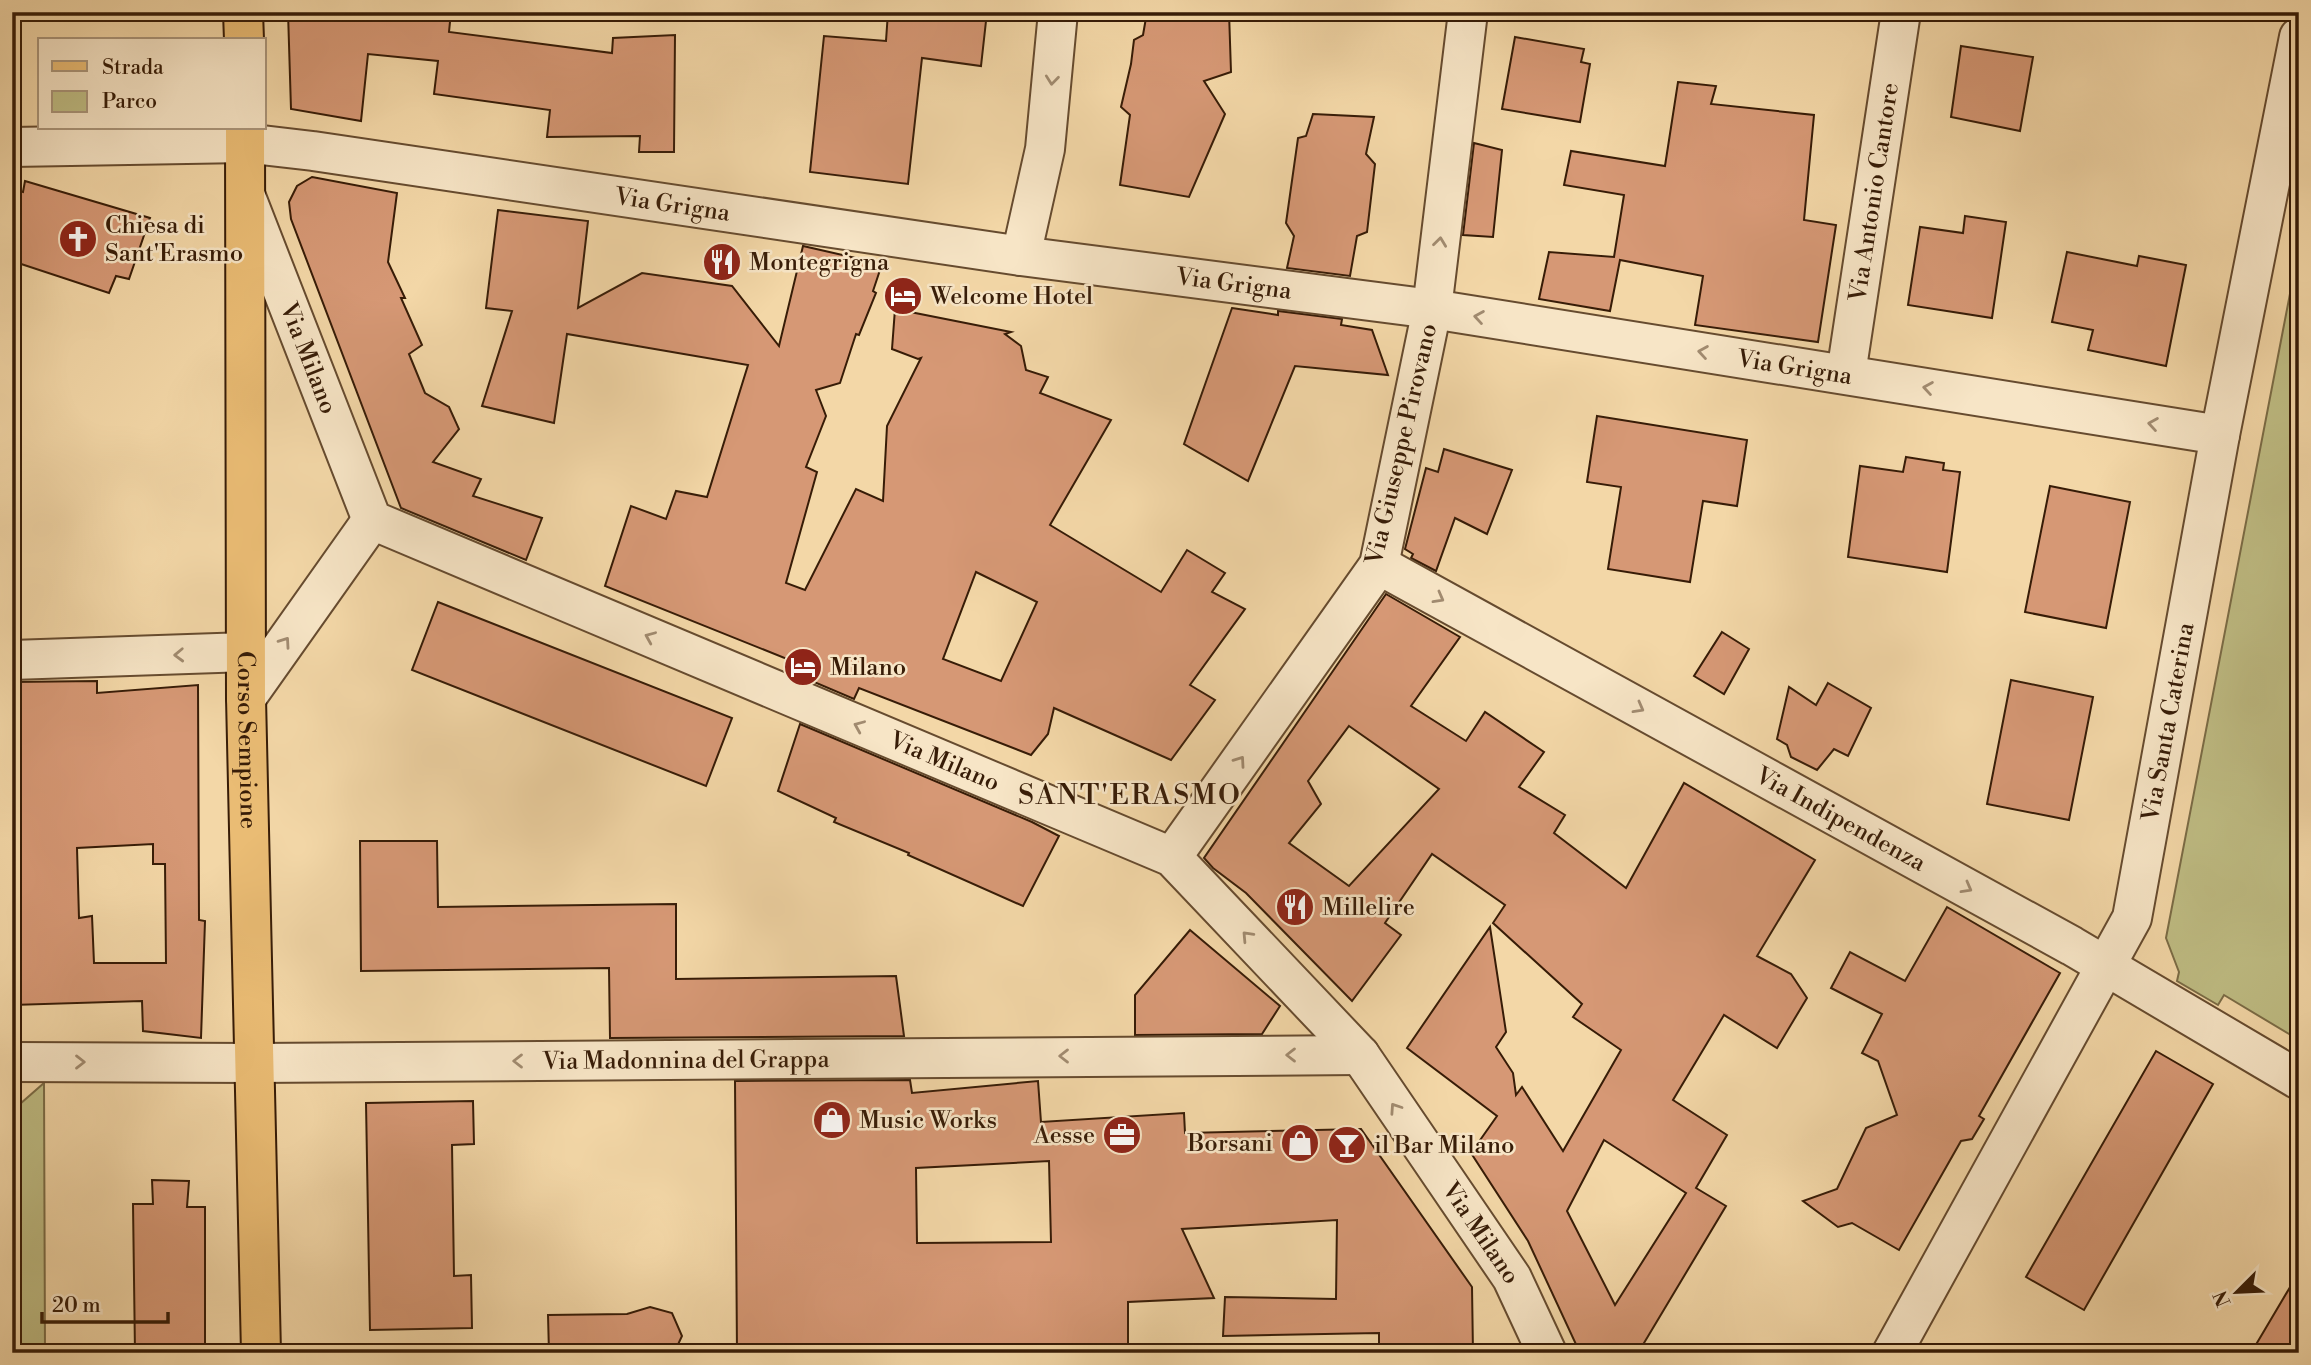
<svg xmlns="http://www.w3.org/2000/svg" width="2311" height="1365" viewBox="0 0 2311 1365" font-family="'Libre Bodoni',serif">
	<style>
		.green { fill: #bfbd84; stroke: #7b6c46; stroke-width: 2 }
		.building { fill: #d69875; stroke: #371c07; stroke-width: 2; fill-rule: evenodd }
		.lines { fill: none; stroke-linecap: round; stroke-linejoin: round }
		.street-casing { stroke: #664b2f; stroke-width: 42 }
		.primary-casing { stroke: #371c07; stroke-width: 42 }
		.street { stroke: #f7e5c6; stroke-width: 38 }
		.primary { stroke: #eabc74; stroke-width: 38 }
		.oneway { stroke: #a18b70 }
		.labels { text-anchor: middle; stroke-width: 5; stroke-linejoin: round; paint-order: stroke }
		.street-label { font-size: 24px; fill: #371c07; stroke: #f7e5c6 }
		.poi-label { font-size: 24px; fill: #371c07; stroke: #f7e5c6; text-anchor: start }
		.quarter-label { font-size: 28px; letter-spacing: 2px; fill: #371c07; stroke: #f7e5c6 }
	</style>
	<rect width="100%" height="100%" fill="#f3d7a7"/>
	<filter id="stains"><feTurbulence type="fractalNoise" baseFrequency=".00286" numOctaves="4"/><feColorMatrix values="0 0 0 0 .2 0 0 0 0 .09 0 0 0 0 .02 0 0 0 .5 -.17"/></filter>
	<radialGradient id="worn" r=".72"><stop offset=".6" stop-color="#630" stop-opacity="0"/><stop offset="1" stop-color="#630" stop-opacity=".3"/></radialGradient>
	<g class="green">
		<path d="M2299,247V1040L2224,995L2218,1005L2177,981L2179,972L2166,938Z"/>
		<path d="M44,1083L45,1353H12V1111Z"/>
	</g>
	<g class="building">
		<path d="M288,12H451L449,32L612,53L613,38L675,35L674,152H639L640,136L547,137L550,110L434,94L438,61L368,54L361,121L291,109Z"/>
		<path d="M888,12H987L981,66L922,58L908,184L810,172L824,36L886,41Z"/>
		<path d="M1147,12H1229L1231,72L1204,81L1225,114L1189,197L1120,185L1130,115L1121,107L1131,64L1134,40L1143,35Z"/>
		<path d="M1515,37L1584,49L1581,62L1590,64L1580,122L1502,109Z"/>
		<path d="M1961,46L2033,57L2020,131L1951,117Z"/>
		<path d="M1678,82L1716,86L1711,104L1814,115L1804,220L1836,225L1818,342L1695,325L1703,276L1620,260L1610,311L1539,299L1549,252L1614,257L1624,195L1564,185L1571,151L1665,166Z"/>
		<path d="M1313,114L1374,117L1366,154L1375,164L1367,232L1357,236L1350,276L1287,268L1294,236L1286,223L1298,138L1306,136Z"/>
		<path d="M1474,143L1502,150L1493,237L1463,235Z"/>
		<path d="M312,177L397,193L388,262L405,298H401L422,345L409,354L425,393L449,407L459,429L433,462L481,479L473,496L542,518L526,560L401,508L291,219L289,202L297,186Z"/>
		<path d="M25,181L150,218L129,279L116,276L109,293L12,261V189L23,192Z"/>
		<path d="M498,210L588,221L578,308L642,273L732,286L779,346L803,246L882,264L873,291L876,293L859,335L856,334L840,383L816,390L826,416L806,467L817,472L786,583L805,590L856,489L883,501L887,426L921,358L918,359L892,349L895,309L1011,332L1005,334L1021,346L1026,370L1048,377L1040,393L1111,420L1050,525L1161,592L1187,550L1225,573L1212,592L1245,609L1190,685L1215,700L1171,760L1054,708L1048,734L1031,755L859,688L854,699L814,682L817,671L605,586L631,506L666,519L676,491L707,497L748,365L567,334L554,423L482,406L512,311L486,308ZM976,572L1037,602L1001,681L943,659Z"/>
		<path d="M1965,216L2006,222L1992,318L1908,305L1920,227L1963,233Z"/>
		<path d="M2067,252L2137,266L2139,256L2186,265L2166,366L2088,350L2093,330L2052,322Z"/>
		<path d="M1232,308L1278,315V311L1342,319L1341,325L1372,330L1388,375L1295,366L1248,481L1184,444Z"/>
		<path d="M1597,416L1747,440L1737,506L1703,501L1690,582L1608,569L1621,487L1587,482Z"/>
		<path d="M1444,449L1512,470L1487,534L1455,518L1436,571L1411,558L1413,554L1405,549L1426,468L1438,472Z"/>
		<path d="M1906,457L1944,463L1943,470L1960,472L1947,572L1848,557L1860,466L1903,472Z"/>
		<path d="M2050,486L2130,502L2106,628L2025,612Z"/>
		<path d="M1386,594L1460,637L1411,706L1466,741L1485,712L1544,752L1519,787L1565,815L1554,833L1626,888L1684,783L1815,860L1757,956L1791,974L1807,998L1777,1048L1724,1015L1673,1100L1727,1135L1696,1188L1726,1206L1638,1353H1580L1528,1241L1471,1153L1497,1116L1407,1048L1490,927L1506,1032L1496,1047L1513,1073L1516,1095L1522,1087L1563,1151L1621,1050L1573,1017L1582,1004L1493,923L1505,905L1432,854L1385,923L1401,935L1352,1001L1246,893L1213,868L1204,858ZM1349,726L1439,789L1349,886L1289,843L1321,804L1308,781ZM1604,1140L1686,1193L1615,1305L1567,1211Z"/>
		<path d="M438,602L732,718L706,786L412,670Z"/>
		<path d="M1722,632L1749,649L1724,694L1694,676Z"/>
		<path d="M2011,680L2093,697L2069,820L1987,804Z"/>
		<path d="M97,681V693L198,685L199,920L205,921L201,1038L143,1031L142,1001L12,1005V682ZM153,844V864H165L166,963H94L92,916L79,918L77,848Z"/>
		<path d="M1828,683L1871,708L1848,756L1834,749L1817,770L1791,757L1787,745L1777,739L1789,687L1816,705Z"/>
		<path d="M800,724L1032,822L1059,836L1023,906L908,855L909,853L834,822L836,818L778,791Z"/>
		<path d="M360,841H437L438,907L676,904V979L896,976L904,1036L610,1038L609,968L361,971Z"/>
		<path d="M1947,907L2060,973L1979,1116L1984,1119L1972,1139L1961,1141L1899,1250L1852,1223L1838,1227L1803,1201L1837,1189L1866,1128L1897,1115L1878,1061L1862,1053L1882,1014L1831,988L1850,952L1905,981Z"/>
		<path d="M1190,930L1280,1006L1262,1034L1135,1035V995Z"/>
		<path d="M2156,1051L2213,1084L2084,1310L2026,1277Z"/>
		<path d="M910,1080L912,1093L1038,1081L1041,1122L1184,1113L1185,1133L1361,1129L1472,1287L1473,1353H1379V1333L1223,1336L1225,1297L1336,1299L1337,1220L1182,1229L1214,1298L1128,1302V1352L737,1353L735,1081ZM1049,1161L1051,1242L917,1243L916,1168Z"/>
		<path d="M473,1101L474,1144L452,1145L454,1276L471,1275L472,1328L370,1330L366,1103Z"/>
		<path d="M152,1180L189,1181L187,1207H205V1353H135L133,1204H153Z"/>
		<path d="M2299,1272V1353H2251Z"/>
		<path d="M650,1307L672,1313L682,1336L674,1353H549L548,1315L627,1314Z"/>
	</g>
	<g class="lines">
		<defs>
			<g id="street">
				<path id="s1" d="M12,147L245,143L313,151L1021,256L1432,309L2220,435"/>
				<path id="s2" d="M246,197L372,520L1172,857L1360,1055L1512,1278L1547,1353"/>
				<path d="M1021,256L1045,149L1058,12"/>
				<path id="s3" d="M1846,374L1901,12"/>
				<path id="s4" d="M1379,565L2072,946L2299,1080"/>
				<path d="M12,660L247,652"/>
				<path d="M246,698L372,520"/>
				<path d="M1172,857L1379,565L1432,309L1468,12"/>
				<path id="s5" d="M12,1062L255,1063L1360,1055"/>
				<path id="s6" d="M1892,1353L2132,918L2220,435L2299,37"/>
			</g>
			<g id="primary">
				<path d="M243,12L244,40"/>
				<path id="s7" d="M245,128L246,698L261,1353"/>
			</g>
		</defs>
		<use href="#street" class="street-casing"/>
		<use href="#primary" class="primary-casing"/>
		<use href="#street" class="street"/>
		<use href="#primary" class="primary"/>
	</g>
	<defs><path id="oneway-chevron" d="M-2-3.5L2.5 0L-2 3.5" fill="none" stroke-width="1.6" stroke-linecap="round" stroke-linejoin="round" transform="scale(1.75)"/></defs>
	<g class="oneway">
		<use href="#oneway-chevron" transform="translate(1052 80) rotate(96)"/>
		<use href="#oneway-chevron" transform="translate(1440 242) rotate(-83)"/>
		<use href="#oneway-chevron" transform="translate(1479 317) rotate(-171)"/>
		<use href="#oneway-chevron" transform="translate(1703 352) rotate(-171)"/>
		<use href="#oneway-chevron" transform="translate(1928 388) rotate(-171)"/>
		<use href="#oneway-chevron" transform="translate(2153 424) rotate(-171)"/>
		<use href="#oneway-chevron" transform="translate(1439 598) rotate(29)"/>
		<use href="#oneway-chevron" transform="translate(650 637) rotate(-157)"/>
		<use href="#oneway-chevron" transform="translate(285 642) rotate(-55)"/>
		<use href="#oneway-chevron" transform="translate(179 655) rotate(178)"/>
		<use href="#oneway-chevron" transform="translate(1639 708) rotate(29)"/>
		<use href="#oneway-chevron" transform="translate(859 726) rotate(-157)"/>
		<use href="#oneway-chevron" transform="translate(1240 761) rotate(-55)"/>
		<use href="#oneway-chevron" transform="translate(1967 888) rotate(29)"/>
		<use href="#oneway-chevron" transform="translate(1247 936) rotate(-133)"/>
		<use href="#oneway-chevron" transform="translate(1291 1055) rotate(180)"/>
		<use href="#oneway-chevron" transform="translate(1064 1056) rotate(180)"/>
		<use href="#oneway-chevron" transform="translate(518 1061) rotate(180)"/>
		<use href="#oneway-chevron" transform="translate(80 1062)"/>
		<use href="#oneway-chevron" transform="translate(1395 1108) rotate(-124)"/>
	</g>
	<defs>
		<symbol id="church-disc" viewBox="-11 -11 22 22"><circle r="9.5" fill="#8f2418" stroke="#f7e5c6"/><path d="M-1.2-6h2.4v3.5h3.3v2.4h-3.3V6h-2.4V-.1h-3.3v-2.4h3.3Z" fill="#fff"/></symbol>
		<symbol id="restaurant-disc" viewBox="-11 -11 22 22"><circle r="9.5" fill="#8f2418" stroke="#f7e5c6"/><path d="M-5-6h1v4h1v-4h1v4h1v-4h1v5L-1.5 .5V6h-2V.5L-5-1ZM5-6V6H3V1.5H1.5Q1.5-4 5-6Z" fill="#fff"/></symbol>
		<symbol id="hotel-disc" viewBox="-11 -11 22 22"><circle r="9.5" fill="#8f2418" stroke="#f7e5c6"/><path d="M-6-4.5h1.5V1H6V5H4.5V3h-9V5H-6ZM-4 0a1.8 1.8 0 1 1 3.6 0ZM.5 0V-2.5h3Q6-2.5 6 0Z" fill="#fff"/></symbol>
		<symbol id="shop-disc" viewBox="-11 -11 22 22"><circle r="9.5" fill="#8f2418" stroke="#f7e5c6"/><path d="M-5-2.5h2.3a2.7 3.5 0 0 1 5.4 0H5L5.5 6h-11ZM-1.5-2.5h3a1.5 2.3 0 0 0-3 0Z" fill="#fff"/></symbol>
		<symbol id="office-disc" viewBox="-11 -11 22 22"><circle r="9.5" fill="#8f2418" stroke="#f7e5c6"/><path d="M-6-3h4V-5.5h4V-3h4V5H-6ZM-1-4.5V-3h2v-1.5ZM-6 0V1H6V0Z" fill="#fff"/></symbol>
		<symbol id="bar-disc" viewBox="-11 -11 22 22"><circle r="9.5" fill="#8f2418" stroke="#f7e5c6"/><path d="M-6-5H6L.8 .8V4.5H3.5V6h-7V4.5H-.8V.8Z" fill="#fff"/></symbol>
	</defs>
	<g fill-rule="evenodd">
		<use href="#church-disc" x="56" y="217" width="44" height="44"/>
		<use href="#restaurant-disc" x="700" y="240" width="44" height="44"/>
		<use href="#hotel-disc" x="881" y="274" width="44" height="44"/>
		<use href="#hotel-disc" x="781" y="645" width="44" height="44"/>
		<use href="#restaurant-disc" x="1273" y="885" width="44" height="44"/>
		<use href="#shop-disc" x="810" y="1098" width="44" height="44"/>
		<use href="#office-disc" x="1100" y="1113" width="44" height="44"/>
		<use href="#shop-disc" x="1278" y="1121" width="44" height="44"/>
		<use href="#bar-disc" x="1325" y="1123" width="44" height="44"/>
	</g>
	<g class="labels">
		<g class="street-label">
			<text dy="8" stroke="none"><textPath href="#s3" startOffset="184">Via Antonio Cantore</textPath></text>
			<text dy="8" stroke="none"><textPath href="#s1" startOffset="665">Via Grigna</textPath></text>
			<text dy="8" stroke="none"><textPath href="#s1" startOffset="1232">Via Grigna</textPath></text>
			<text dy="8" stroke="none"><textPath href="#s2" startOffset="173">Via Milano</textPath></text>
			<text dy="8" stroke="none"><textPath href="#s1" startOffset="1799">Via Grigna</textPath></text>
			<text transform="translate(1401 444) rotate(-77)" y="8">Via Giuseppe Pirovano</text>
			<text dy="8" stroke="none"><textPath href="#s6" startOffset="696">Via Santa Caterina</textPath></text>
			<text dy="8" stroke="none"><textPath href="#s7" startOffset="612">Corso Sempione</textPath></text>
			<text dy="8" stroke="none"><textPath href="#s2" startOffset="968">Via Milano</textPath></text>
			<text dy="8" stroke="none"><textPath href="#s4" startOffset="527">Via Indipendenza</textPath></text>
			<text dy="8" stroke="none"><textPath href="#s5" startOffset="674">Via Madonnina del Grappa</textPath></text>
			<text dy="8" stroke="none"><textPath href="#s2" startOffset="1703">Via Milano</textPath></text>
		</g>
		<g class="poi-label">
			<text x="105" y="233">Chiesa di<tspan x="105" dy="28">Sant'Erasmo</tspan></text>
			<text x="749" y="270">Montegrigna</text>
			<text x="930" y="304">Welcome Hotel</text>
			<text x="830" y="675">Milano</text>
			<text x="1322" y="915">Millelire</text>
			<text x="859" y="1128">Music Works</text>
			<text x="1095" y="1143" text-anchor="end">Aesse</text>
			<text x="1273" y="1151" text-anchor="end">Borsani</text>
			<text x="1374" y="1153">il Bar Milano</text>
		</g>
		<g class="quarter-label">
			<text x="1130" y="804">SANT'ERASMO</text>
		</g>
	</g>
	<rect width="2311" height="1365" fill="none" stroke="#f3d7a7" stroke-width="42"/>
	<rect x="14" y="14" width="2283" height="1337" fill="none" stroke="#371c07" stroke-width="3.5"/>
	<rect x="21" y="21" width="2269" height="1323" fill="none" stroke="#371c07" stroke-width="2"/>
	<rect x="38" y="38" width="228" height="91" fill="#f7e5c6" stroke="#aa957a" stroke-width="2"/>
	<rect x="52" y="61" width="35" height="10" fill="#eabc74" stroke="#aa957a" stroke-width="2"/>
	<text x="102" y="74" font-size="21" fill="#371c07">Strada</text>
	<rect x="52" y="91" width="35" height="21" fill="#bfbd84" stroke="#aa957a" stroke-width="2"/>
	<text x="102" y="108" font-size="21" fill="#371c07">Parco</text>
	<g transform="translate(2237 1292) rotate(246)" stroke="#f7e5c6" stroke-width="5" paint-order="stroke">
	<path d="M0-5L12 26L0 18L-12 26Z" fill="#371c07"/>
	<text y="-10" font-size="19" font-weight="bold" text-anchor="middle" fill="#371c07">N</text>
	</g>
	<path d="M42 1312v10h126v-10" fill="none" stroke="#371c07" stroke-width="3.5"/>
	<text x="52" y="1312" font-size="21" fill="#371c07" stroke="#f7e5c6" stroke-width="5" paint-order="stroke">20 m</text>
	<rect width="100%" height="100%" filter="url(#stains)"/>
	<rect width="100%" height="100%" fill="url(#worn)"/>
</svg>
